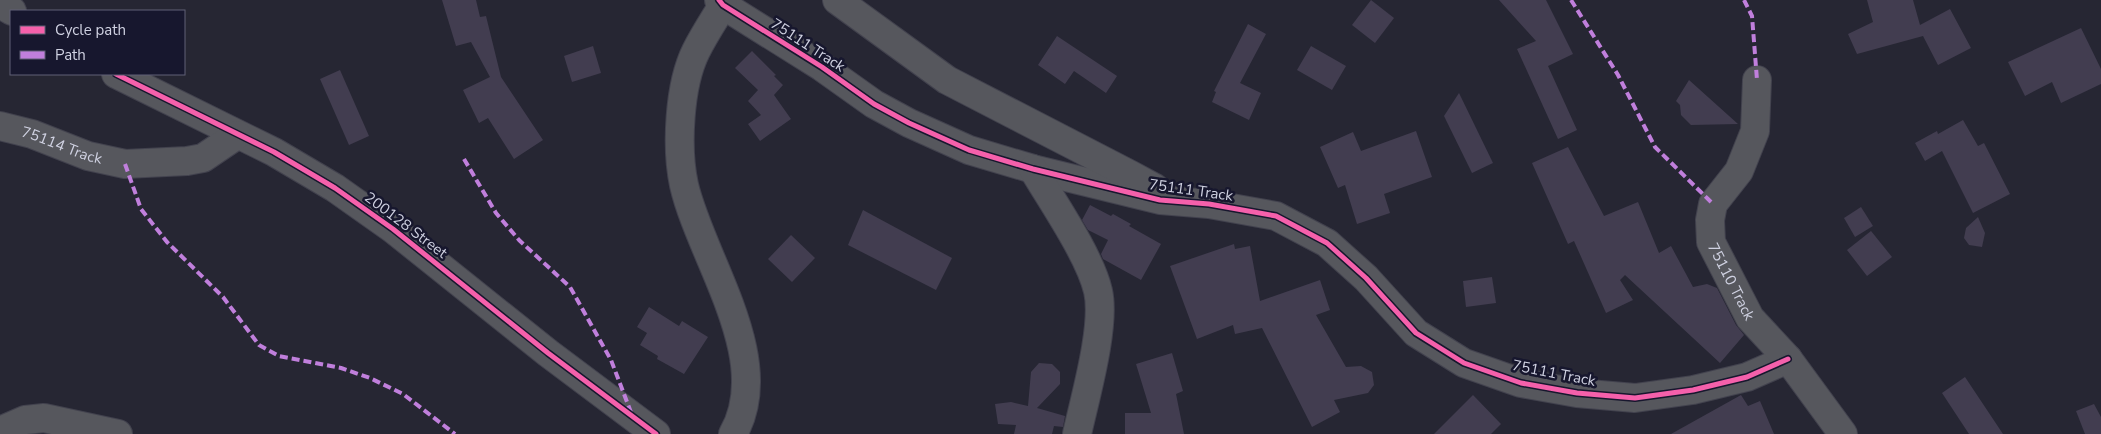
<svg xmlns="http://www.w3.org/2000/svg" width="2101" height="434" viewBox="0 0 2101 434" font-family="'Nunito Sans',sans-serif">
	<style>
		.building { fill: #423d50 }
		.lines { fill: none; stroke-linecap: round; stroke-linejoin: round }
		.minor-casing { stroke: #42424e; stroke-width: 30 }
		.minor { stroke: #56575d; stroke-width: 28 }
		.quiet { stroke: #c07fdc; stroke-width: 4; stroke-dasharray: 8 4; stroke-linecap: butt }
		.cycleway-casing { stroke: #17172e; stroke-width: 8 }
		.cycleway { stroke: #f560ab; stroke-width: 5 }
		.labels { text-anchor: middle; stroke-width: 5; stroke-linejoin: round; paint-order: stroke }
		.street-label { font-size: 15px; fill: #cfd1e1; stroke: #17172e }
	</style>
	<rect width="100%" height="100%" fill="#262633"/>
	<g class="building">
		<path d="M442,0H476L480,17L486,16L501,77L543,140L514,159L488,118L479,123L463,90L490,77L471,42L456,46Z"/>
		<path d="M1371,0L1394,18L1375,43L1352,25Z"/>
		<path d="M1499,0H1546L1573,54L1548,66L1577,130L1558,139L1517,49L1536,41Z"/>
		<path d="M1867,0H1913L1920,25L1950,9L1971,48L1938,65L1923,36L1857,54L1848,34L1873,22Z"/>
		<path d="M1248,24L1266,34L1240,83L1261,93L1249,120L1212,102L1216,92L1214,91Z"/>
		<path d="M2081,28L2101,69V84L2061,103L2052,82L2025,96L2008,62Z"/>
		<path d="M1057,36L1117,76L1106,93L1074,71L1065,84L1038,65Z"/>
		<path d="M593,46L601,73L572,82L564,56Z"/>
		<path d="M1311,46L1346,66L1332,90L1297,70Z"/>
		<path d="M752,51L776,75L774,76L783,85L774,95L791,119L760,141L748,124L761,115L748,101L758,90L735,68Z"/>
		<path d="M340,70L369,136L349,145L320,79Z"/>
		<path d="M1689,80L1738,124L1691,125L1681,115L1680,105L1676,101Z"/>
		<path d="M1459,93L1493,163L1472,173L1444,116Z"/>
		<path d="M1963,120L1978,146L1984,143L2010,194L1973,213L1942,151L1925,161L1915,143L1937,131L1938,134Z"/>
		<path d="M1416,131L1432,177L1384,194L1390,213L1357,224L1345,185L1338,188L1320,147L1353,132L1361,151Z"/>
		<path d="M1568,147L1604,216L1638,202L1659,253L1671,246L1693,287L1707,284L1717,288L1736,325L1744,335L1720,363L1625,275L1620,280L1633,300L1606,313L1574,241L1568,244L1532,163Z"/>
		<path d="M1090,205L1111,216L1113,214L1131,224L1129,226L1161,244L1141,280L1103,259L1101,254L1108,240L1088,230L1082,220Z"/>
		<path d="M1861,207L1873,226L1855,237L1844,218Z"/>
		<path d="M863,210L952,258L936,290L848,245Z"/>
		<path d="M1978,217L1985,233L1982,247L1969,245L1964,238L1966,228Z"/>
		<path d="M1871,231L1892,257L1867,276L1847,250Z"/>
		<path d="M791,235L815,258L792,282L768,259Z"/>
		<path d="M1234,244L1235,249L1250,246L1260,301L1320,280L1330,310L1316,315L1346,367L1361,366L1372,372L1374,385L1368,393L1334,400L1340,412L1312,427L1262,328L1235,334L1233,325L1197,339L1170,266Z"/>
		<path d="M1492,277L1496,303L1466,307L1463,281Z"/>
		<path d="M649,307L679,326L682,321L708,337L684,374L657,359L658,356L640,345L647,333L637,327Z"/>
		<path d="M1172,353L1183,391L1176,394L1184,434H1125V413H1151L1136,364Z"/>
		<path d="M1039,363L1052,364L1060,372V384L1037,408L1065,416L1063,427L1054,426L1052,434H1014L1016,425L998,424L995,404L1011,402L1028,406L1031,372Z"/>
		<path d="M1965,377L2003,434H1969L1942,393Z"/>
		<path d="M1473,395L1501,424L1491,434H1434Z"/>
		<path d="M1741,395L1748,406L1760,401L1774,434H1671Z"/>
		<path d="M2094,404L2101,417V434H2085L2076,411Z"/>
	</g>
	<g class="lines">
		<defs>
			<g id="minor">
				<path d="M719,0L723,5L822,67L874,104L909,123L969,150L1033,169L1160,200L1209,204L1276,216L1327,243L1366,278L1416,333L1464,363L1521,383L1577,393L1635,398L1693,390L1747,377L1788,359"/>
				<path d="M837,0L947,80L1131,175L1155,188L1157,192"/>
				<path d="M0,4L12,11"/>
				<path d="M723,5C714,20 704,35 696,51C679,85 676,148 684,185C701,259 776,359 733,434"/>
				<path d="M116,74L274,152L335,188L393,229L548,353L656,434"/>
				<path id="s1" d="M1757,80L1755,131L1739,171L1713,204L1710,220L1711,242L1750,318L1788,359L1843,434"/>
				<path id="s2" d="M0,126L32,134L88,156L125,164L187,161L203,158L237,135"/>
				<path d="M1033,169C1052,201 1090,256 1098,291C1106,325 1085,398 1077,434"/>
				<path d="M0,431L25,420L44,418L118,434"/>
			</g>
		</defs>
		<use href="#minor" class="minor-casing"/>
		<use href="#minor" class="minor"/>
		<g class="quiet">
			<path d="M1571,0L1618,75L1655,147L1713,204"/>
			<path d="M1744,0L1752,16L1757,80"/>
			<path d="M464,159L496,213L519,240L570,287L611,360L632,415"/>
			<path d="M125,164L141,209L167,242L223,297L259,345L279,356L341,368L370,378L403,394L455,434"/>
		</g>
		<defs>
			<g id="cycleway">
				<path d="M719,0L723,5L822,67L874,104L909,123L969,150L1033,169L1160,200L1209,204L1276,216L1327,243L1366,278L1416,333L1464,363L1521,383L1577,393L1635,398L1693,390L1747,377L1788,359"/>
				<path d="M116,74L274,152L335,188L393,229L548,353L656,434"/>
			</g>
		</defs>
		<use href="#cycleway" class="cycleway-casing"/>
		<use href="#cycleway" class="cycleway"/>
	</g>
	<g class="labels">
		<g class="street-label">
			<text transform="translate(808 45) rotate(33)" y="5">75111 Track</text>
			<text dy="5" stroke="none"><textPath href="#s2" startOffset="65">75114 Track</textPath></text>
			<text transform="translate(1191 190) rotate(8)" y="5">75111 Track</text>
			<text transform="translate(406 225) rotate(37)" y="5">200128 Street</text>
			<text dy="5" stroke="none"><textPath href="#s1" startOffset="219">75110 Track</textPath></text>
			<text transform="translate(1554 373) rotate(11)" y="5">75111 Track</text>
		</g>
	</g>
	<rect x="10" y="10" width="175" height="65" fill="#17172e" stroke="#616176"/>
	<rect x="20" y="26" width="25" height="8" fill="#f560ab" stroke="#616176"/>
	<text x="55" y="35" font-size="15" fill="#cfd1e1">Cycle path</text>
	<rect x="20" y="51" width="25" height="8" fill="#c07fdc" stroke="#616176"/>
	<text x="55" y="60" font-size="15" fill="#cfd1e1">Path</text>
</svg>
